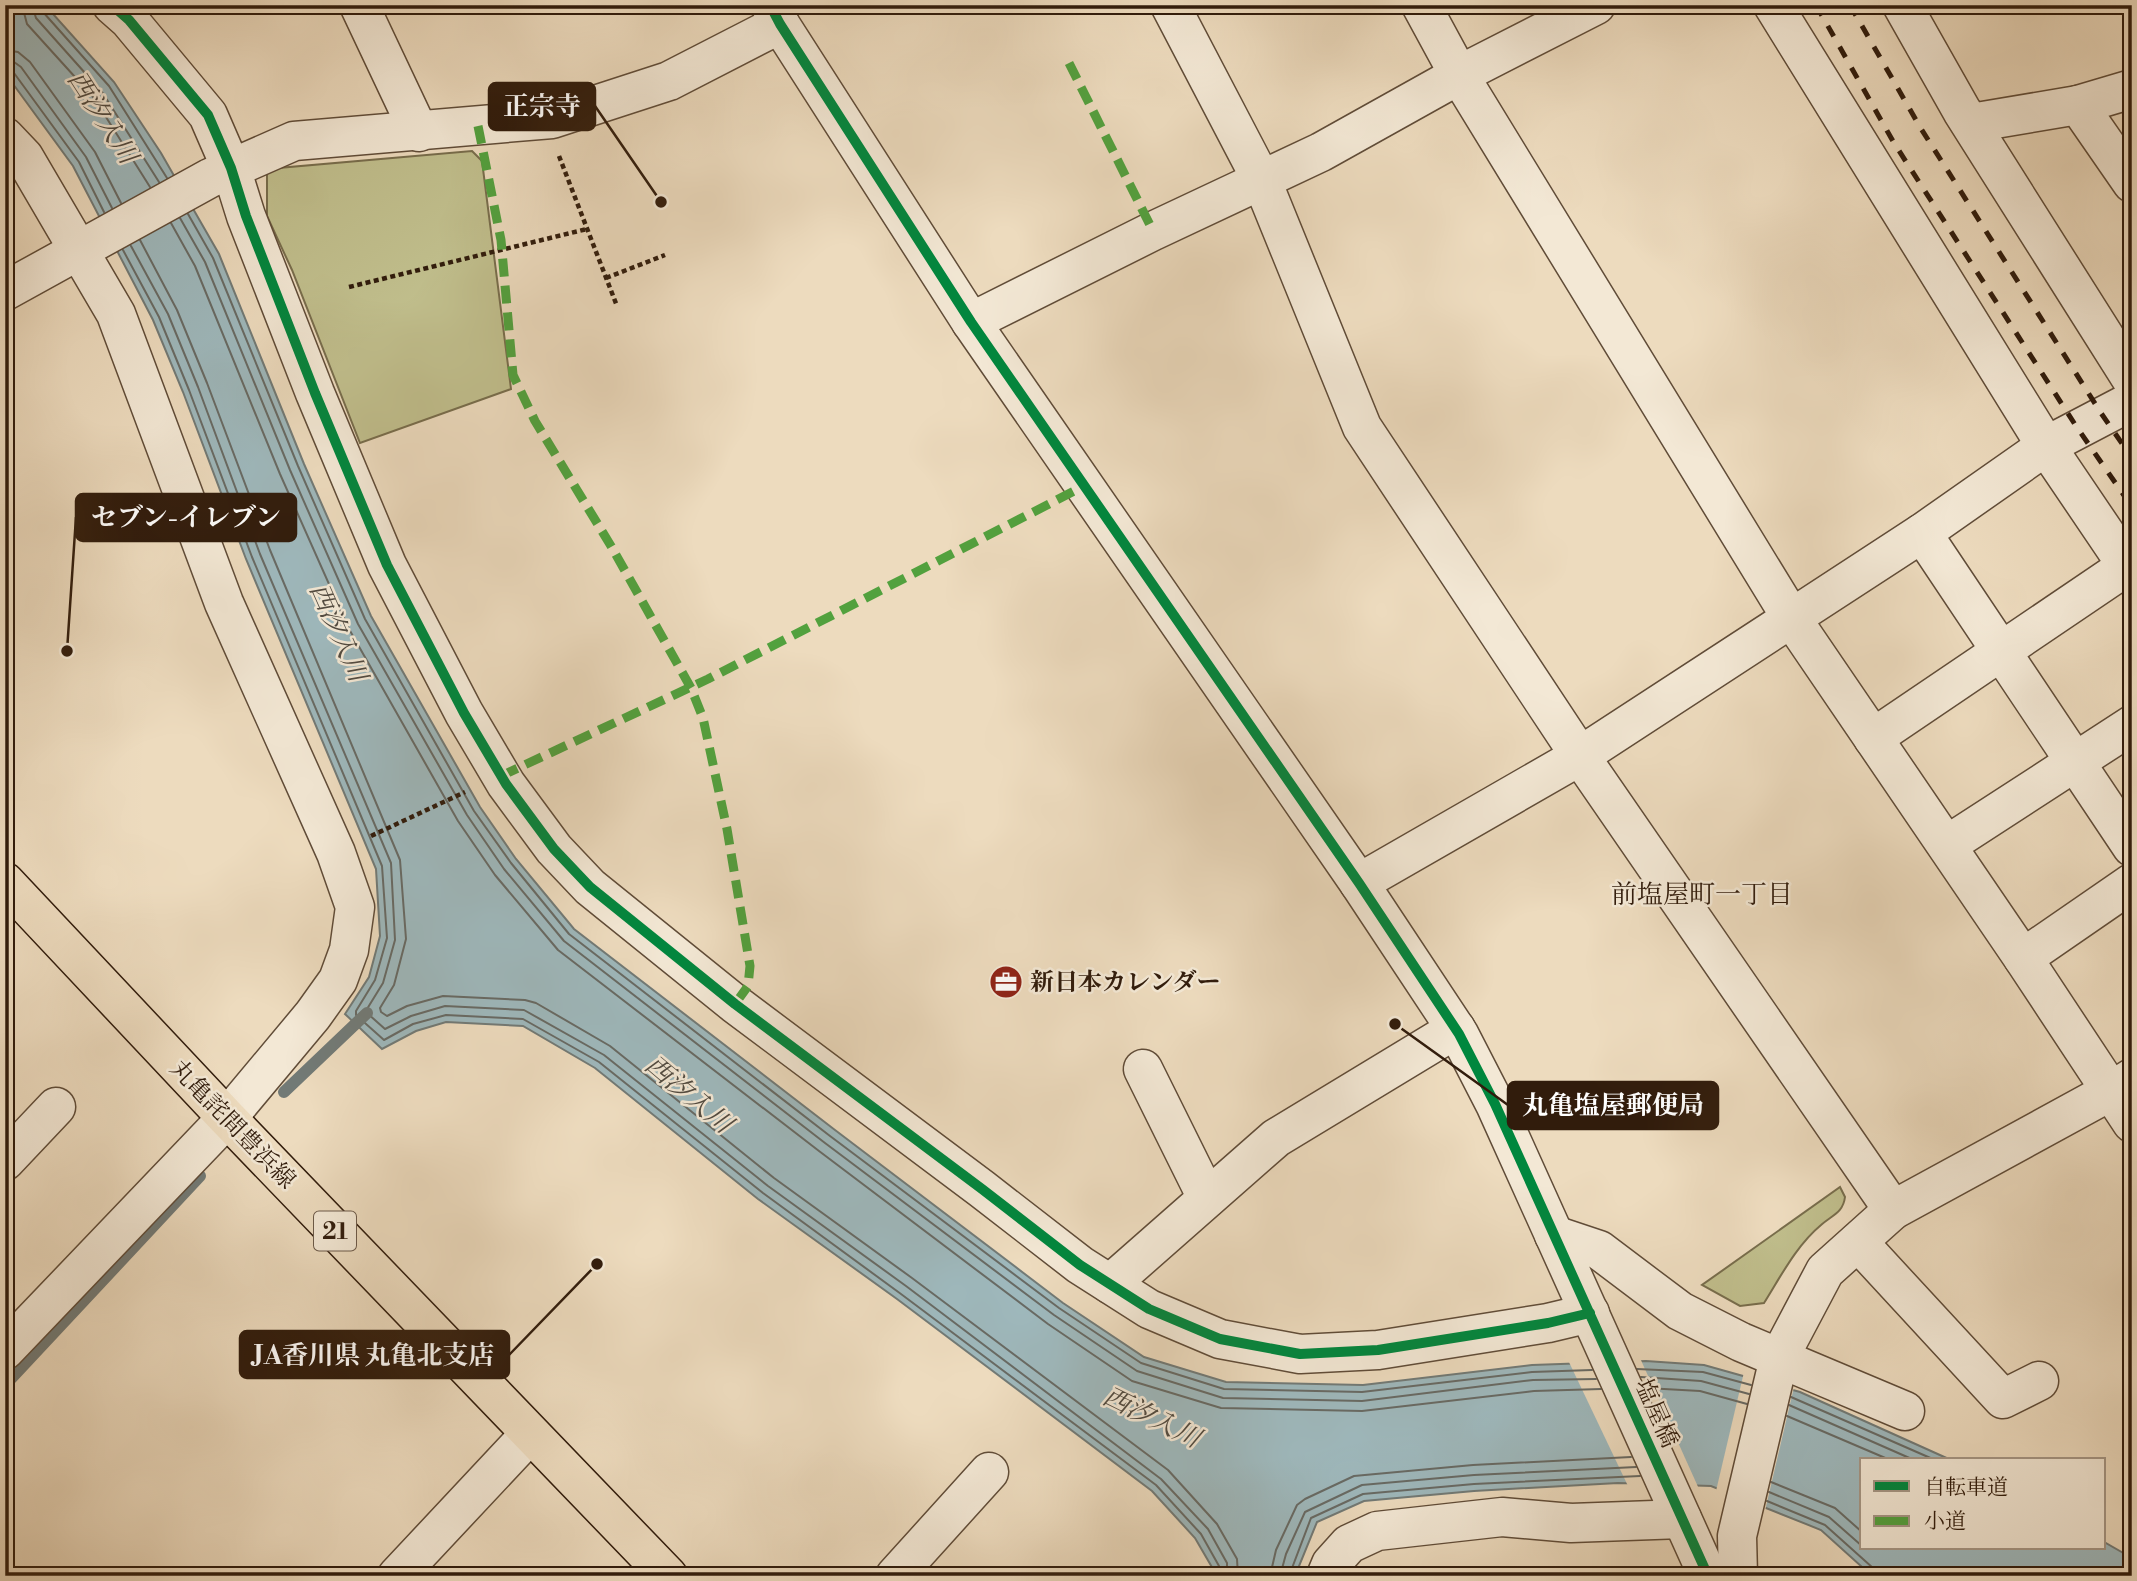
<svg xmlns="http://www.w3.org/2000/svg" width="2137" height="1581" viewBox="0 0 2137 1581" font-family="'Libre Bodoni','Noto Serif JP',serif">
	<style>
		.green { fill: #c0be8c; stroke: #786d4c; stroke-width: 2 }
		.water { fill: #9eb8bc; stroke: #727a76; stroke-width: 2 }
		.pier { fill: #eddbbe }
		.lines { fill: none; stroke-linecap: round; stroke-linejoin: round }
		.shore { stroke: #686a64; stroke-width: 2 }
		.stream { stroke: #727a76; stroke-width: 12 }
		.minor-casing { stroke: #604c38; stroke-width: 41 }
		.major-casing { stroke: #311c0c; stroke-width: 41 }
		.path { stroke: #311c0c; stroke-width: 4.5; stroke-dasharray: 5 3.5; stroke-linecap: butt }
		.minor { stroke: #f3e8d5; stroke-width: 38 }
		.major { stroke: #eddbbe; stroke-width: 38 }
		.rail { stroke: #311c0c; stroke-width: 5; stroke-dasharray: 12 12; stroke-linecap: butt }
		.quiet { stroke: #52a13e; stroke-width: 9; stroke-dasharray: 18 9; stroke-linecap: butt }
		.cycleway-casing { stroke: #f3e8d5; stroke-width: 15 }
		.cycleway { stroke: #00873e; stroke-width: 10 }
		.labels { text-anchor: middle; stroke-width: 5; stroke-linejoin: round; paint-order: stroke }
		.shield { fill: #f3e8d5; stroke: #6b5948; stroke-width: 2 }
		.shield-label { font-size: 23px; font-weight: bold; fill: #311c0c }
		.poi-label { font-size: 24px; font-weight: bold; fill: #311c0c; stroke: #f3e8d5; text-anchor: start }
		.street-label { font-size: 24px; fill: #311c0c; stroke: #f3e8d5 }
		.water-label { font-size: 26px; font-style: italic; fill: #524b41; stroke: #f3e8d5 }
		.neighbourhood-label { font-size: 26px; fill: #311c0c; stroke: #f3e8d5 }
		.leader { fill: none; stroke: #311c0c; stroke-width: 2.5 }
		.callout-dot { fill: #311c0c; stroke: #f3e8d5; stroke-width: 2.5 }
		.callout { fill: #311c0c; stroke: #311c0c; stroke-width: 2.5 }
		.callout-label { font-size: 26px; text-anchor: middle; font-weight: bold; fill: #fff }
	</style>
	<rect width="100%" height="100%" fill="#eddbbe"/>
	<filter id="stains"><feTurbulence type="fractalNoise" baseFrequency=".00286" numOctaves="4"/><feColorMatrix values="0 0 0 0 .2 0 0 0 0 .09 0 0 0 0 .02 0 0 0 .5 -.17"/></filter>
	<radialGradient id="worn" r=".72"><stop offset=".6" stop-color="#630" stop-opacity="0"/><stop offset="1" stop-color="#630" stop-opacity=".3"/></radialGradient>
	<g class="green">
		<path d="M472,151L482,161L511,389L360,443L292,270L267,216V169Z"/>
		<path d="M1840,1187L1845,1197C1843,1213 1832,1215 1821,1225C1796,1246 1781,1276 1764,1303L1740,1306L1702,1285Z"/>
	</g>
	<path class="water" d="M5,5H45L114,82L161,153L219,254L304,464L371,616L480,807L516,859L574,929L835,1130L1063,1303L1144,1357L1226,1382L1363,1385L1532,1365L1646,1361L1704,1365L1800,1392L1951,1460H1862V1548H2104V1542L2132,1558V1576H1872L1821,1530L1711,1486L1618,1483L1474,1491L1364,1501L1317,1522L1295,1576H1211L1213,1569L1195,1538L1152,1491L897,1299L758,1199L595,1068L523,1026L446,1022L416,1031L382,1049L345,1014L369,977L380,936L376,869L246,559L183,392L153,320L73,166L5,73Z"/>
	<g class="pier">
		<path d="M1640,1358L1699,1489L1628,1486L1568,1360Z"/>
		<path d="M1744,1372L1794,1387L1765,1511L1716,1491Z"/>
	</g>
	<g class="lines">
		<g class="shore">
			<path d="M22,5L27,24L94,98L150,187"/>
			<path d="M32,5L36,18L102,92L159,182"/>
			<path d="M41,5L43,12L109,86L167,178"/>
			<path d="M5,50L18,52L30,62L95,152L121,203"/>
			<path d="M5,61L14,62L21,67L86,157L112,208"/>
			<path d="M5,69L14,73L79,162L104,212"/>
			<path d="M188,214L213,258L298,466L365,619L474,811L511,863L569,934L830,1136L1059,1308L1141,1363L1224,1389L1362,1392L1532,1372L1592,1370"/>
			<path d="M180,218L205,262L290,470L358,624L467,815L504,869L564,941L825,1143L1054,1315L1137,1371L1223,1398L1362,1401L1533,1380L1596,1379"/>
			<path d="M171,223L195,266L280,474L349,629L458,821L495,875L558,950L819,1151L1048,1324L1132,1381L1221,1408L1362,1411L1534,1391L1601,1389"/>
			<path d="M140,240L177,310L207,383L270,550L400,860L406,939L394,985L380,1008L381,1012L387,1016L407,1006L443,996L525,1000L536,1003L610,1046L774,1178L912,1278L1168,1470L1217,1524L1237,1559L1238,1576"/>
			<path d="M131,246L168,314L198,387L260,554L391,863L395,940L383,983L367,1009V1013L385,1029L411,1016L445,1006L524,1010L604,1055L768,1186L906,1286L1161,1479L1208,1529L1227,1563V1576"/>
			<path d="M123,250L159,317L189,390L252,557L382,866L387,938L375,980L356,1011V1015L384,1040L413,1024L446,1015L523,1019L599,1062L763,1193L901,1294L1156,1485L1201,1534L1219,1566L1218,1576"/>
			<path d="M1637,1369L1703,1372L1751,1385"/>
			<path d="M1641,1377L1701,1381L1749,1394"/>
			<path d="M1646,1388L1700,1391L1747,1404"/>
			<path d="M1791,1397L1935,1460"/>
			<path d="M1789,1405L1914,1460"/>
			<path d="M1787,1416L1890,1460"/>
			<path d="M1771,1482L1835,1508L1862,1532"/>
			<path d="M1769,1492L1829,1517L1862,1546"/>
			<path d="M1767,1501L1825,1525L1873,1568L1876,1576"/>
			<path d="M1270,1576L1276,1550L1297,1505L1305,1499L1354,1476L1473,1465L1631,1457"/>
			<path d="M1280,1576L1286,1554L1305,1512L1362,1485L1474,1475L1636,1467"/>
			<path d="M1289,1576L1311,1518L1363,1494L1474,1484L1640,1476"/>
		</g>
		<g class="stream">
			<path d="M284,1092L367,1013"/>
			<path d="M5,1385L200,1176"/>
		</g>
		<defs>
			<g id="minor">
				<path d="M112,5L129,20L208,115L231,168L246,216L315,393L387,565L464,713L506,784L554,849L590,887L735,1004L982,1189L1080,1265L1149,1309L1220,1339L1300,1354L1378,1350L1548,1323L1590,1313"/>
				<path d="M359,5L419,132"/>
				<path d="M770,5L780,24L971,322L1359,883L1459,1034L1495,1104L1708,1576"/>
				<path d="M1170,5L1262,181L1362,427L1580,756L1893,1210"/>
				<path d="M1421,5L1459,75L1792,619L2023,958L2132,1123"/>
				<path d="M1773,5L2046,446L2132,573"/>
				<path d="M1902,5L1962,111L2132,380"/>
				<path d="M2078,105L2132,89"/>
				<path d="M1971,123L2078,105L2132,183"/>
				<path d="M5,137L24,157L116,314L224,603L336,853L355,907L349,950L338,980L313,1015L227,1118L5,1350"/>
				<path d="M5,291L210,178L294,141L552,119L669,81L780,24"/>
				<path d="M971,322L1153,231L1321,152L1459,75L1596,5"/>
				<path d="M1922,533L2132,847"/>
				<path d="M1873,738L2127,566"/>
				<path d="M1947,845L2132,725"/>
				<path d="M1359,883L1580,756L1922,533L2046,446L2132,401"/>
				<path d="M2023,958L2132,883"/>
				<path d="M1143,1069L1207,1198"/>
				<path d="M5,1161L56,1107"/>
				<path d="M1554,1235L1599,1250L1680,1311L1741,1342L1905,1411"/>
				<path d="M1858,1242L2003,1399L2039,1381"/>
				<path d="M1110,1284L1276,1138L1456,1029"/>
				<path d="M397,1576L530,1434"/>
				<path d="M895,1576L989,1472"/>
				<path d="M1326,1576L1331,1564L1349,1544L1377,1531L1502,1517L1571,1523L1682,1519"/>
				<path d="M1738,1576L1737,1536L1779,1358L1825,1271L1893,1210L2111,1091L2132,1078"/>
			</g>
			<path id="major" d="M5,882L227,1118L668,1576"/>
		</defs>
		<use href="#minor" class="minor-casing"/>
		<use href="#major" class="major-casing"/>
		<g class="path">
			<path d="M559,156L617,306"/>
			<path d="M606,278L665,255"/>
			<path d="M349,287L587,229"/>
			<path d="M371,836L465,792"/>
		</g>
		<use href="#minor" class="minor"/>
		<use href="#major" class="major"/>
		<g class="rail">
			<path d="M1816,5L1894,143L2076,426L2132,507"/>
			<path d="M1850,5L1920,127L2101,413L2132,458"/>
		</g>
		<g class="quiet">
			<path d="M1069,63L1153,231"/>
			<path d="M478,126L501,240L513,375L535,421L611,546L691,688L703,718L727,829L750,966L748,986L735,1004"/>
			<path d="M501,776L708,679L1084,486"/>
		</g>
		<defs>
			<g id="cycleway">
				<path d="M112,5L129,20L208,115L231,168L246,216L315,393L387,565L464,713L506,784L554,849L590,887L735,1004L982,1189L1080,1265L1149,1309L1220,1339L1300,1354L1378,1350L1548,1323L1590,1313"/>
				<path d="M770,5L780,24L971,322L1359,883L1459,1034L1495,1104L1708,1576"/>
			</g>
		</defs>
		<use href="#cycleway" class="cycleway-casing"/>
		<use href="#cycleway" class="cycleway"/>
	</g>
	<defs>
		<symbol id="office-disc" viewBox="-11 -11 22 22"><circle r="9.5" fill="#8f2418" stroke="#f3e8d5"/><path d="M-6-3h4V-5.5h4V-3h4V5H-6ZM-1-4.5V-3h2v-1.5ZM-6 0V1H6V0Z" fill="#fff"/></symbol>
	</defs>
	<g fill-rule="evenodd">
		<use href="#office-disc" x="987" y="963" width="38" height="38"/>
	</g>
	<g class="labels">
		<rect class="shield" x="314" y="1211.5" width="42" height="39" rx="5"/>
		<g class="shield-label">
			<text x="335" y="1239">21</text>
		</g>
		<g class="poi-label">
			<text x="1030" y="990">新日本カレンダー</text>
		</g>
		<g class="street-label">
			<text transform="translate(233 1124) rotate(46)" y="8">丸亀詫間豊浜線</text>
			<text transform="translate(1657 1413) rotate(66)" y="8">塩屋橋</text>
		</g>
		<g class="water-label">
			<text transform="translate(103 117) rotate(57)" y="9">西汐入川</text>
			<text transform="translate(339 632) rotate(66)" y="9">西汐入川</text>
			<text transform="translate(689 1094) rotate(40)" y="9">西汐入川</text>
			<text transform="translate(1152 1417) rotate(26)" y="9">西汐入川</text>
		</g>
		<g class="neighbourhood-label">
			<text x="1702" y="903">前塩屋町一丁目</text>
		</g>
	</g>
	<path class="leader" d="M661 202L595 106M67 651L76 517M1395 1024L1508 1105M597 1264L509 1355"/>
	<g class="callout-dot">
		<circle cx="661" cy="202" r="7"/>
		<circle cx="67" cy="651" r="7"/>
		<circle cx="1395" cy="1024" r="7"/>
		<circle cx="597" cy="1264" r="7"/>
	</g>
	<g class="callout">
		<rect x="489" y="83" width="106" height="47" rx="7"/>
		<rect x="76" y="494" width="220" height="47" rx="7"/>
		<rect x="1508" y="1082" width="210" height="47" rx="7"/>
		<rect x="240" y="1331" width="269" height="47" rx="7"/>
	</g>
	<g class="callout-label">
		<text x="542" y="115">正宗寺</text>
		<text x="186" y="526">セブン-イレブン</text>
		<text x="1613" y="1114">丸亀塩屋郵便局</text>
		<text x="374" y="1364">JA香川県 丸亀北支店</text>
	</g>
	<rect width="2137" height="1581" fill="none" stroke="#eddbbe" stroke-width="28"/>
	<rect x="7" y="7" width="2123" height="1567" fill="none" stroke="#311c0c" stroke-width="3.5"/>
	<rect x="14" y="14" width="2109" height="1553" fill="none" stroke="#311c0c" stroke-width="2"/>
	<rect x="1860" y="1458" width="245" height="91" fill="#f3e8d5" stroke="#a59685" stroke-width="2"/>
	<rect x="1874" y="1481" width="35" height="10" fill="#00873e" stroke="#a59685" stroke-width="2"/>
	<text x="1924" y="1494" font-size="21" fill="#311c0c">自転車道</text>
	<rect x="1874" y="1516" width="35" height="10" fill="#52a13e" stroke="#a59685" stroke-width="2"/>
	<text x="1924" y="1528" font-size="21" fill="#311c0c">小道</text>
	<rect width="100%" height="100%" filter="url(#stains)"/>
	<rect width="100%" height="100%" fill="url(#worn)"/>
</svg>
